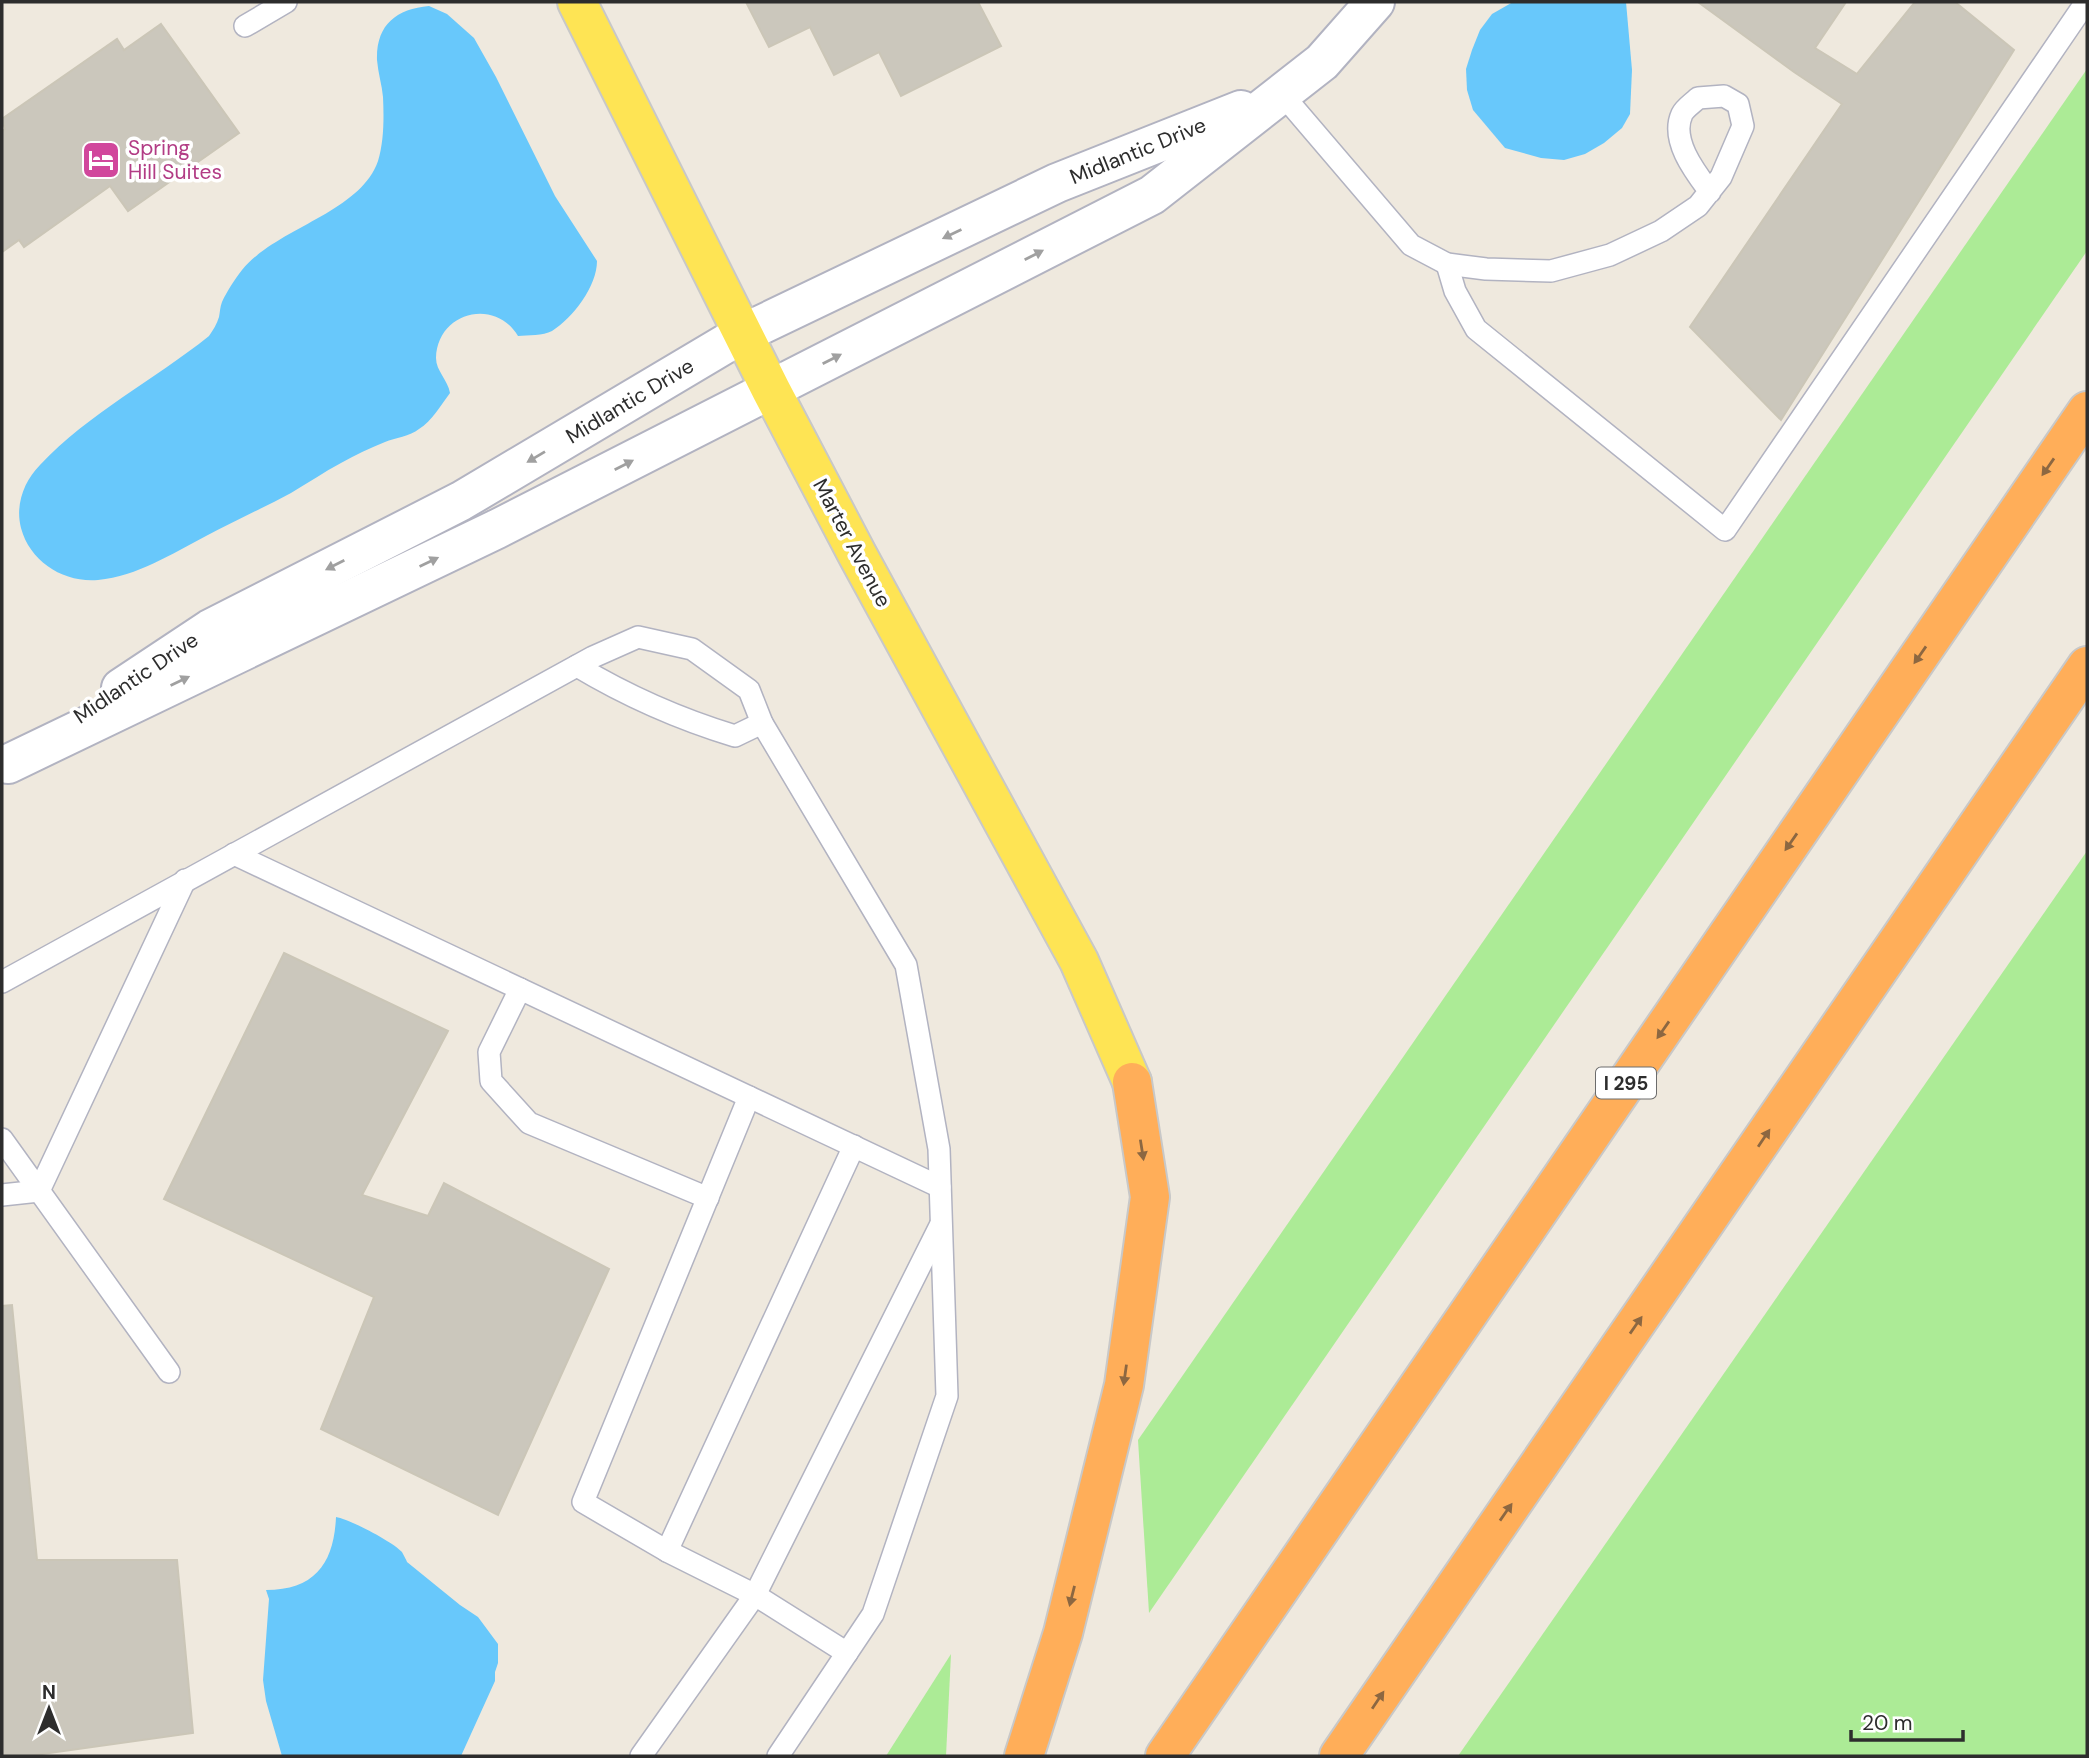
<svg xmlns="http://www.w3.org/2000/svg" width="2089" height="1758" viewBox="0 0 2089 1758" font-family="'DM Sans',sans-serif">
	<style>
		.green { fill: #aceb96 }
		.water { fill: #68c8fb }
		.building { fill: #cbc7bc; stroke: #cbc6b7; stroke-width: 2 }
		.lines { fill: none; stroke-linecap: round; stroke-linejoin: round }
		.lane-casing { stroke: #b2b3c1; stroke-width: 24 }
		.street-casing { stroke: #b2b3c1; stroke-width: 42 }
		.primary-casing { stroke: #c8c8c8; stroke-width: 42 }
		.highway-casing { stroke: #c8c8c8; stroke-width: 42 }
		.lane { stroke: #fff; stroke-width: 21 }
		.street { stroke: #fff; stroke-width: 38 }
		.primary { stroke: #fee454; stroke-width: 38 }
		.highway { stroke: #ffae59; stroke-width: 38 }
		.oneway { fill: #a0a0a0 }
		.oneway2 { fill: #8c6741 }
		.labels { text-anchor: middle; stroke-width: 7; stroke-linejoin: round; paint-order: stroke }
		.shield { fill: #fff; stroke: #6c6c6c; stroke-width: 2 }
		.shield-label { font-size: 19px; font-weight: bold; fill: #2d2d2d }
		.hotel-label { font-size: 21px; fill: #b23c85; stroke: #fff; text-anchor: start }
		.street-label { font-size: 21px; fill: #2d2d2d; stroke: #fff }
	</style>
	<rect width="100%" height="100%" fill="#efe9de"/>
	<g class="green">
		<path d="M2087,69V251L1149,1613L1138,1440Z"/>
		<path d="M2087,851V1756H1458Z"/>
		<path d="M951,1654L946,1756H886Z"/>
	</g>
	<g class="water">
		<path d="M1513,2H1626L1632,70L1630,114L1622,128L1604,143L1585,154L1564,160L1541,158L1505,148L1473,110L1467,90L1466,69L1472,50L1480,30L1492,14Z"/>
		<path d="M429,6L447,14L474,38L496,77L555,196L597,261C597,286 573,318 552,331C543,336 528,335 518,336C495,297 437,312 436,358C436,371 448,380 450,393C441,405 432,421 419,429C410,436 395,438 385,442C370,448 355,455 341,463C324,472 308,483 291,493C263,508 234,521 206,536C171,554 138,576 98,580C64,583 30,562 21,528C15,505 24,481 40,465C89,413 154,380 209,336C213,330 217,324 219,317C220,312 220,307 222,302C227,291 235,279 242,270C276,228 360,213 378,161C384,141 384,118 383,97C382,85 378,73 377,60C376,25 396,9 429,6Z"/>
		<path d="M336,1517C349,1519 393,1542 402,1552C402,1552 407,1561 407,1562L460,1605L478,1617L498,1644V1663L495,1672V1681L461,1756H282L266,1701L263,1680L269,1599L266,1590C316,1590 334,1562 336,1517Z"/>
	</g>
	<g class="building">
		<path d="M746,2H978L1001,46L901,96L879,52L834,75L810,27L769,47Z"/>
		<path d="M1698,2H1846L1815,48L1857,74L1915,2H1955L2014,50L1781,420L1690,327L1842,104L1794,72Z"/>
		<path d="M161,24L239,133L128,211L110,186L24,247L19,240L2,252V131L5,129L2,119L117,39L124,50Z"/>
		<path d="M284,953L448,1031L362,1195L428,1216L444,1183L609,1269L498,1515L321,1429L374,1297L164,1199Z"/>
		<path d="M12,1305L37,1560H177L193,1733L28,1756H2V1306Z"/>
	</g>
	<g class="lines">
		<defs>
			<g id="lane">
				<path d="M245,26L286,2"/>
				<path d="M1282,94L1411,245L1447,264L1486,269L1551,271L1610,255L1661,231L1698,206L1721,177L1743,126L1738,104L1724,96L1698,98C1693,103 1685,108 1682,114C1670,140 1695,172 1710,192"/>
				<path d="M1447,264L1455,291L1476,329L1725,530L2086,2"/>
				<path d="M577,666C627,696 679,719 735,736L762,723"/>
				<path d="M234,854L940,1187"/>
				<path d="M2,982L593,657L638,637L692,649L749,690L762,723L906,965L939,1149L947,1396L873,1614L778,1756"/>
				<path d="M520,989L489,1052L491,1081L529,1123L708,1198"/>
				<path d="M749,1097L583,1502L667,1551L755,1595L847,1653"/>
				<path d="M2,1139L169,1372"/>
				<path d="M2,1195L39,1191L185,880"/>
				<path d="M667,1551L854,1146"/>
				<path d="M641,1756L755,1595L940,1226"/>
			</g>
			<g id="street">
				<path d="M121,688L210,629L461,501L742,334L1057,183L1241,110"/>
				<path d="M8,764L497,529L1152,195L1322,62L1375,2"/>
			</g>
			<path id="primary" d="M577,2L771,390L857,554L1079,961L1132,1082"/>
			<g id="highway">
				<path d="M1024,1756L1063,1633L1124,1385L1150,1197L1132,1082"/>
				<path d="M1165,1756L2087,411"/>
				<path d="M1339,1756L2087,666"/>
			</g>
		</defs>
		<use href="#lane" class="lane-casing"/>
		<use href="#street" class="street-casing"/>
		<use href="#primary" class="primary-casing"/>
		<use href="#highway" class="highway-casing"/>
		<use href="#lane" class="lane"/>
		<use href="#street" class="street"/>
		<use href="#primary" class="primary"/>
		<use href="#highway" class="highway"/>
	</g>
	<defs><path id="oneway-solid" d="M-6-.8H1V-3.2L6.5 0L1 3.2V.8H-6Z" transform="scale(1.75)"/></defs>
	<g class="oneway">
		<use href="#oneway-solid" transform="translate(952 234) rotate(154)"/>
		<use href="#oneway-solid" transform="translate(1034 255) rotate(-27)"/>
		<use href="#oneway-solid" transform="translate(832 359) rotate(-27)"/>
		<use href="#oneway-solid" transform="translate(536 457) rotate(149)"/>
		<use href="#oneway-solid" transform="translate(624 465) rotate(-27)"/>
		<use href="#oneway-solid" transform="translate(429 562) rotate(-26)"/>
		<use href="#oneway-solid" transform="translate(335 565) rotate(153)"/>
		<use href="#oneway-solid" transform="translate(180 681) rotate(-26)"/>
	</g>
	<g class="oneway2">
		<use href="#oneway-solid" transform="translate(2048 467) rotate(125)"/>
		<use href="#oneway-solid" transform="translate(1920 655) rotate(125)"/>
		<use href="#oneway-solid" transform="translate(1791 842) rotate(125)"/>
		<use href="#oneway-solid" transform="translate(1663 1030) rotate(125)"/>
		<use href="#oneway-solid" transform="translate(1764 1138) rotate(-56)"/>
		<use href="#oneway-solid" transform="translate(1142 1150) rotate(81)"/>
		<use href="#oneway-solid" transform="translate(1636 1325) rotate(-55)"/>
		<use href="#oneway-solid" transform="translate(1125 1375) rotate(98)"/>
		<use href="#oneway-solid" transform="translate(1506 1512) rotate(-55)"/>
		<use href="#oneway-solid" transform="translate(1072 1596) rotate(104)"/>
		<use href="#oneway-solid" transform="translate(1378 1700) rotate(-56)"/>
	</g>
	<defs>
		<symbol id="hotel-square" viewBox="-11 -11 22 22"><rect x="-9" y="-9" width="18" height="18" rx="4" fill="#d1479c" stroke="#fff"/><path d="M-6-4.5h1.5V1H6V5H4.5V3h-9V5H-6ZM-4 0a1.8 1.8 0 1 1 3.6 0ZM.5 0V-2.5h3Q6-2.5 6 0Z" fill="#fff"/></symbol>
	</defs>
	<g fill-rule="evenodd">
		<use href="#hotel-square" x="79" y="138" width="44" height="44"/>
	</g>
	<g class="labels">
		<rect class="shield" x="1596" y="1067.5" width="60" height="31" rx="5"/>
		<g class="shield-label">
			<text x="1626" y="1090">I 295</text>
		</g>
		<g class="hotel-label">
			<text x="128" y="155">Spring<tspan x="128" dy="24">Hill Suites</tspan></text>
		</g>
		<g class="street-label">
			<text transform="translate(1138 151) rotate(-22)" y="7">Midlantic Drive</text>
			<text transform="translate(630 401) rotate(-31)" y="7">Midlantic Drive</text>
			<text transform="translate(852 543) rotate(62)" y="7">Marter Avenue</text>
			<text transform="translate(136 678) rotate(-34)" y="7">Midlantic Drive</text>
		</g>
	</g>
	<rect width="2089" height="1758" fill="none" stroke="#2d2d2d" stroke-width="7"/>
	<g transform="translate(49 1709)" stroke="#ffffff" stroke-width="5" paint-order="stroke">
	<path d="M0-5L12 26L0 18L-12 26Z" fill="#2d2d2d"/>
	<text y="-10" font-size="19" font-weight="bold" text-anchor="middle" fill="#2d2d2d">N</text>
	</g>
	<path d="M1851 1730v10h112v-10" fill="none" stroke="#2d2d2d" stroke-width="3.5"/>
	<text x="1862" y="1730" font-size="21" fill="#2d2d2d" stroke="#ffffff" stroke-width="5" paint-order="stroke">20 m</text>
</svg>
